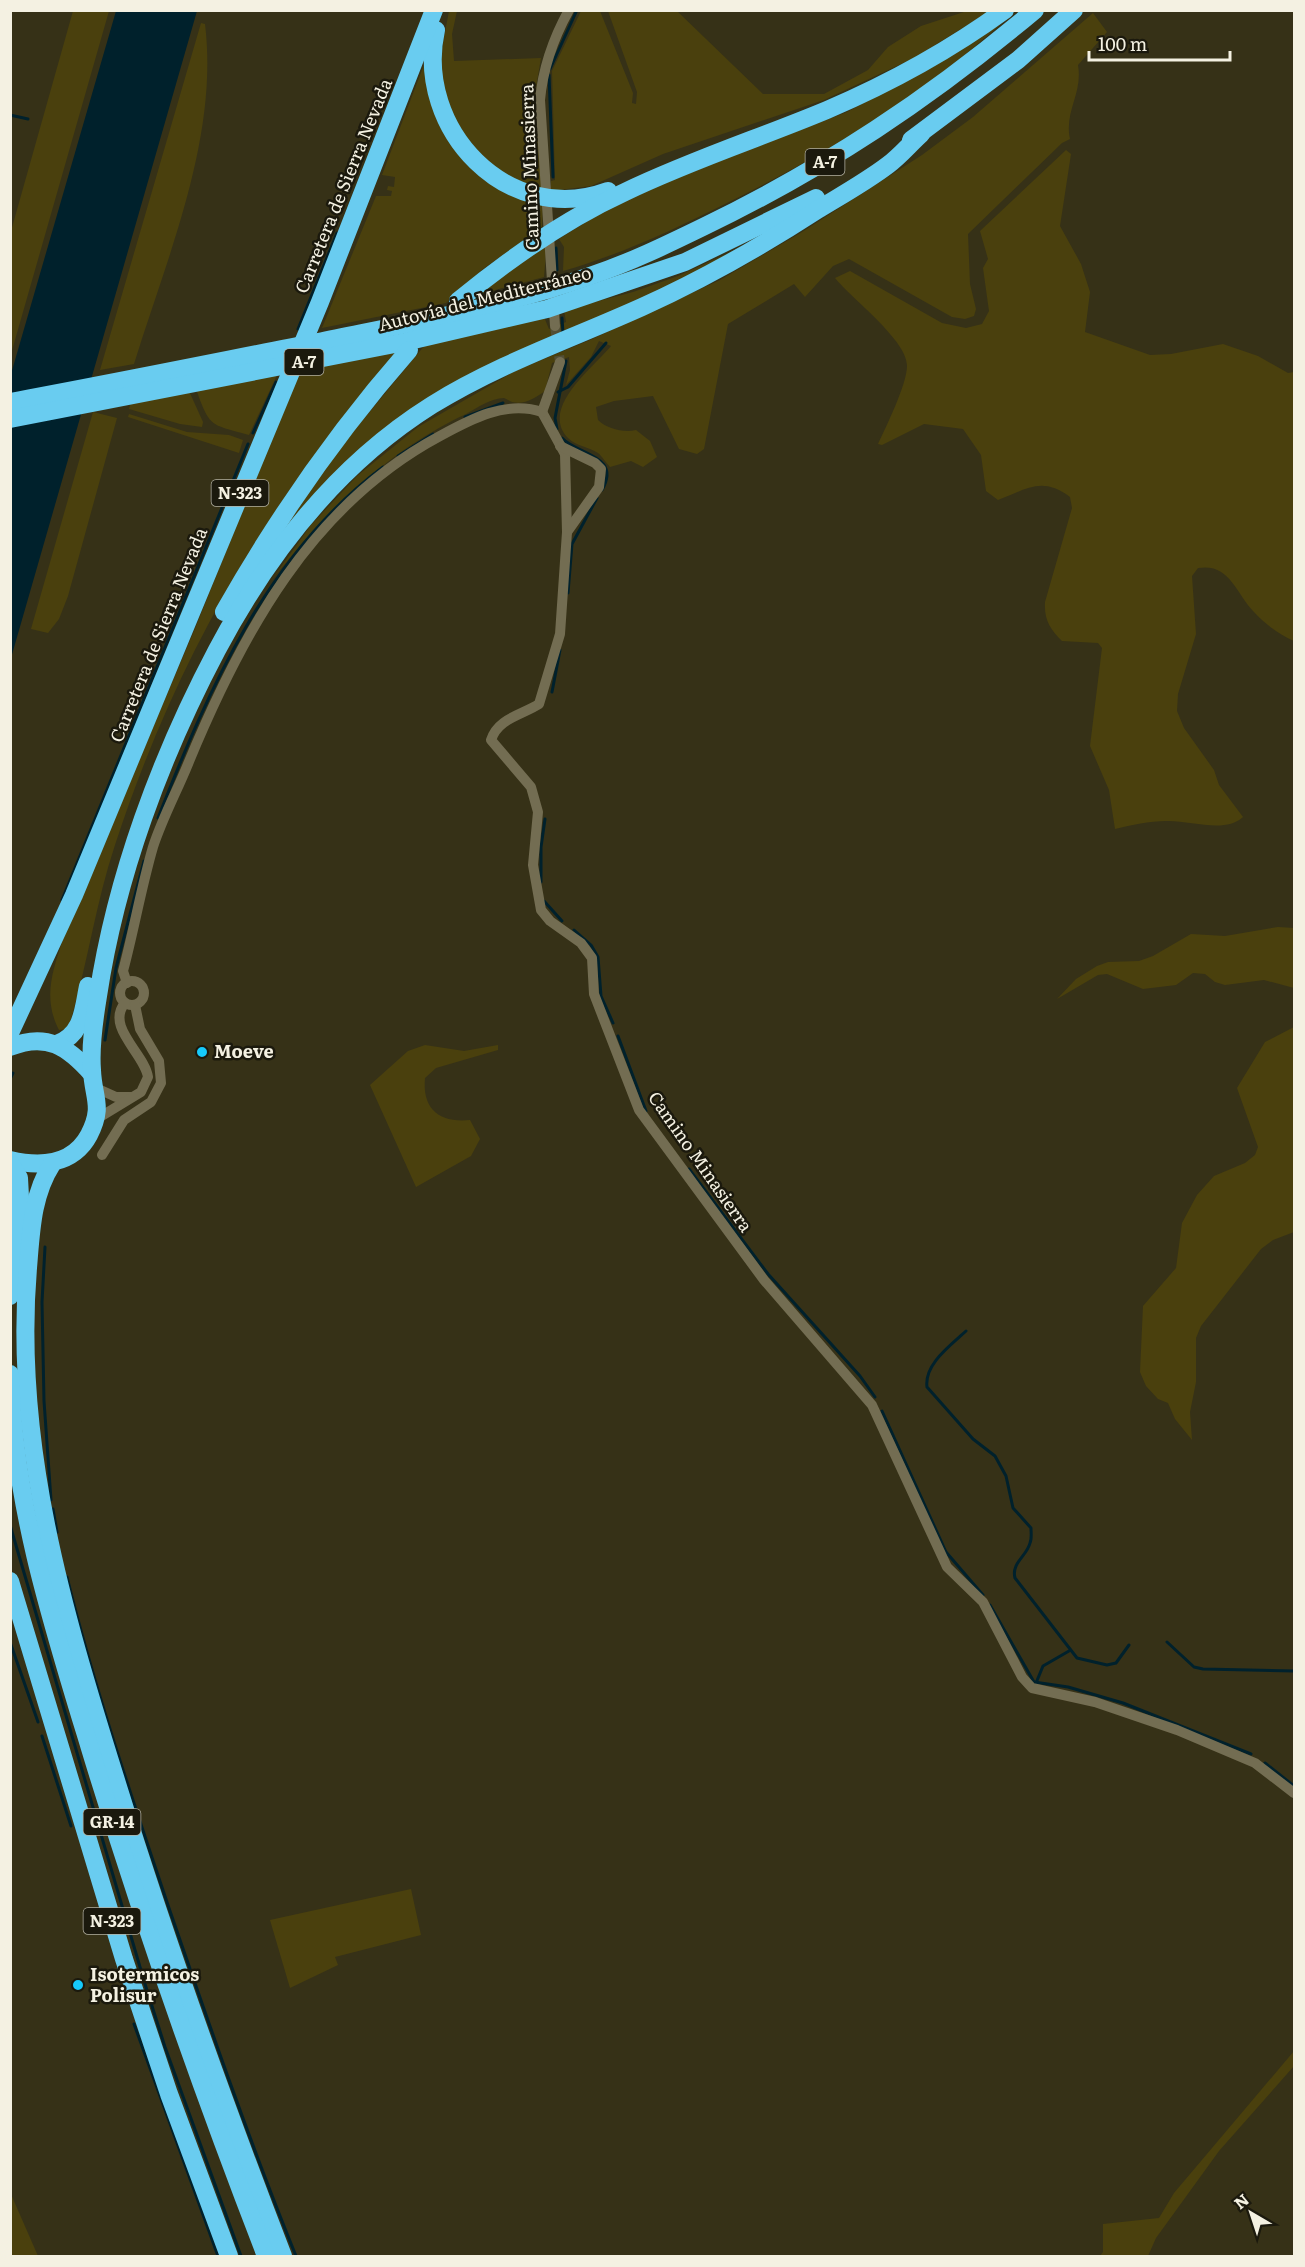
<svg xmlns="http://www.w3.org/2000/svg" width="1305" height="2267" viewBox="0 0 1305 2267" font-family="Literata,serif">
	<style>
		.green { fill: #4a400d }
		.water { fill: #00212c }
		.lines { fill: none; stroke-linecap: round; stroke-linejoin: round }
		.stream { stroke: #00212c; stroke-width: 3 }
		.street-tunnel { stroke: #524e35; stroke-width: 10; stroke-dasharray: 10 5; stroke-linecap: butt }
		.street { stroke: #736d52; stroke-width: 10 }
		.highway { stroke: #69ccf0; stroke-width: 18 }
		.poi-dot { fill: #16cafb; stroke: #1b190d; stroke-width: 2 }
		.labels { text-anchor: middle; stroke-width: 5; stroke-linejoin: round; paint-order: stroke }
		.shield { fill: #1b190d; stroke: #b3b0a2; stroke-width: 1.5 }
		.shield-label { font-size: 16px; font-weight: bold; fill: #f4f1e2 }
		.street-label { font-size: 18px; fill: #f4f1e2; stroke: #1b190d }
		.poi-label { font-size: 18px; font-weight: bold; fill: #f4f1e2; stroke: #1b190d; text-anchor: start }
	</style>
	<rect width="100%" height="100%" fill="#363117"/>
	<g class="green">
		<path d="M73,11H109L11,354V231Z"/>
		<path d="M449,11H457L452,34L454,61L541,58L532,111L538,138L543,190L502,174L484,159L452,118L439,64Z"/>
		<path d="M581,11H600L633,93L632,103L636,104L637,92L608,11H677L763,94H824L868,70L888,47L921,26L967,11H990L914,58L824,100L663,154L591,186L551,191V181L555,180L552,71Z"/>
		<path d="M1093,13L1107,32L1078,65C1083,94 1064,111 1070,139L1062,143L968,234L970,284L976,309L974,316L965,319L952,317L849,259L833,266L805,297L794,284L728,324L704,449L697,454L679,449L653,396L614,401L596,407L598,420C607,429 624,433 636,430L650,441L657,457L643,467L631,461L610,467C606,463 602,456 598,453C589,447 576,446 568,438C539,408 594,367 611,346L599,341L591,357L566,385L570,370L569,357L552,363L545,391C535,398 525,405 512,402C509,401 507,399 504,398C491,398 477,408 466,414C385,452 325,513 270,582L311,525L357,476L418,427L515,371L590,340L720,280L802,232L922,155L973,117Z"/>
		<path d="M201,23L205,24C219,138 167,257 134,364L100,370Z"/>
		<path d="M1001,24C918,98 823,156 723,205C671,231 619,255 563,271L564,247L559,239L607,209L677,177L847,112L922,72Z"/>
		<path d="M425,62L441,126L543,204L542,227L483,269L446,303L322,328L376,196H391L392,191L387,190L388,186L394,187L395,177L382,175Z"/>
		<path d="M1066,150L1071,154L1060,226L1081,264L1090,292L1085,332L1150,355L1171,354L1223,344L1258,356L1288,373L1294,372V641C1278,634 1265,624 1253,611C1235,591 1229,563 1198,568L1192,576L1196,634L1178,694L1177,711L1184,728L1214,770L1219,785L1243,817C1225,834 1190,820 1166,821C1149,821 1132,825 1115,829L1109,790L1090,746L1102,648L1098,643L1062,641C1050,629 1044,620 1045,602L1072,508L1070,497C1042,476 1027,489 998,500L986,491L981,455L963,429L924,424L882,445L878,444C886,427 907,384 907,366C908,341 852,299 835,278L850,271L942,323L966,328L982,324L989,311L983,268L988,259L980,231Z"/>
		<path d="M759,239L692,278L473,373L272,547L324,467L425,345L544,317L549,329L566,322L564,310L633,292L678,276Z"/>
		<path d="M547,241L544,277L473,296Z"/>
		<path d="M400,349C270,496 176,658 115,845C95,905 87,969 68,1029L59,1030C43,999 52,973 62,942L196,626L300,368Z"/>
		<path d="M278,373L249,435C210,424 210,428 196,389Z"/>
		<path d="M189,391L203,422L202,427L180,424L129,409L131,402Z"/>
		<path d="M93,412L117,418L68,596L59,619L48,633L31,629Z"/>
		<path d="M129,414L187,432L229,435L243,440L239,453L128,417Z"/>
		<path d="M1278,927L1294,928V988L1264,980L1225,985L1215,982L1205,974L1193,973L1176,985L1143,989L1107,974L1098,975L1057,999L1076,979L1097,966L1108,962L1139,961L1153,956L1191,934L1225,936Z"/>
		<path d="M1294,1027V1232L1273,1240L1261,1249L1201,1326L1196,1338V1382L1190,1412L1192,1440L1175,1419L1168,1403L1158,1399L1146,1386L1140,1372L1143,1306L1176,1268L1182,1223L1197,1195L1214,1176L1245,1163L1255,1155L1258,1147L1237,1088L1265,1042Z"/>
		<path d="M425,1045L464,1051L498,1045V1050L436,1068L425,1078C422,1109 439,1123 470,1120L480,1139L471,1156L416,1187L370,1085L408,1051Z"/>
		<path d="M411,1889L421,1935L335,1957L338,1965L290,1988L270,1920Z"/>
		<path d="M1294,2051V2066L1219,2151L1156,2238L1148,2256H1100L1103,2252V2224L1159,2218L1174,2193Z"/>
		<path d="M10,2192L38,2256H11Z"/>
	</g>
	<path class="water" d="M116,11H197L11,658V374Z"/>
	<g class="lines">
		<g class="stream">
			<path d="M550,69L577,10"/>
			<path d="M549,75L553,177"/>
			<path d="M10,115L28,119"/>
			<path d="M556,248L557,270"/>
			<path d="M562,318L563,333"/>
			<path d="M298,329L337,233"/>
			<path d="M558,392L568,387L606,343"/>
			<path d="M465,417L503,403"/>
			<path d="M557,429L555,418L566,361"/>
			<path d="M253,433L276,382"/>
			<path d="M562,438C577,455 622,455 602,490"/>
			<path d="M398,456L433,434"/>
			<path d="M568,593L572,544L597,498"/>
			<path d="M552,692L560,650"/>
			<path d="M158,818C209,688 268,553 383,467"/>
			<path d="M541,882V847L545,819"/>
			<path d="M62,900L248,444"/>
			<path d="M544,901L562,921"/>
			<path d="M574,930L591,945L598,957L601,996L613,1023"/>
			<path d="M618,1036L646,1111"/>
			<path d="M105,1040L116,968L144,861"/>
			<path d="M10,1079L13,1073"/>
			<path d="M689,1169L768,1274L860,1376L875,1397"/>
			<path d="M45,1247L42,1302L44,1401L51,1500"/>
			<path d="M966,1331C951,1345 924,1364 927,1387L973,1439L995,1456L1006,1476L1013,1508L1031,1528C1031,1533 1032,1539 1030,1543C1027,1556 1011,1563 1015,1578L1077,1658L1107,1665L1116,1663L1129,1645"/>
			<path d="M882,1411L946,1552L983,1595"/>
			<path d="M53,1509L57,1532"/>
			<path d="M10,1525L145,1984L165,2047L241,2256"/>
			<path d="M67,1577C95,1690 133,1801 170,1911C210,2027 250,2143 296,2256"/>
			<path d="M990,1605L1034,1682L1068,1687L1123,1703L1251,1754"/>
			<path d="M10,1642L38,1722"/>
			<path d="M1167,1642L1194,1667L1203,1669L1294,1671"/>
			<path d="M1036,1683L1043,1666L1069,1651"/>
			<path d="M42,1736L71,1826"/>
			<path d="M1265,1763L1294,1786"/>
			<path d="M134,2024L218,2256"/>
		</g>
		<path class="street-tunnel" d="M555,326L560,362"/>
		<g class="street">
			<path d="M555,326L540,100C543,67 553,39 569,10"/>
			<path d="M542,412L565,454L567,532L560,634L539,704C522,715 498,718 491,740L531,787L538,812L533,865L541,910L550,921L581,943L592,958L594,994L639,1110L764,1280L872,1405L947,1567L983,1602L1022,1677L1032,1688L1095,1702L1177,1730L1255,1763L1294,1793"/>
			<path d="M542,412L560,362"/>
			<path d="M560,446L595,463L601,469L599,487L567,532"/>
			<circle cx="132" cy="993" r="12"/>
			<path d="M127,983L123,971C134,930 141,888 153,847C162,819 177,791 188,764C242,633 311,505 440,436C471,419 506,400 542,412"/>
			<path d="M96,1088L116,1097H131"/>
			<path d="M95,1120L141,1092L148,1077C145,1054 105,1027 125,1003"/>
			<path d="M102,1155L124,1120L151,1102L161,1083L159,1061L140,1029L135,1005"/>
		</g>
		<g class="highway">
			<path d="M436,30C414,129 508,228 608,191"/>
			<path d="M911,140L1018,60L1074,10"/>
			<path d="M458,301C509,259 564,220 625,192C691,160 760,138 827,110C890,83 950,50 1005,10"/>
			<path d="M10,402C113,383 216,362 318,342C410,323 502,307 590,276C629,263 666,245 703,227C827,167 929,99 1035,10"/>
			<path d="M10,419L405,342L547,309L685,262L816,198"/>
			<path d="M224,612C277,518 338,431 409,350"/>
			<path d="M10,1033L74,895L320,302L434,10"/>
			<path d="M57,1044C83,1034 83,1010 88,986"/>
			<path d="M10,1047C47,1032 68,1047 92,1074"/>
			<path d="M10,1160C40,1167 73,1165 89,1135C104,1106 93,1098 92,1070C90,1046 94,1020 98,996C116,876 161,756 217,650C268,554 338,464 432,405C498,364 571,339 642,307C704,279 762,246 819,209C842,195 867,181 888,165C900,156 910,144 921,134"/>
			<path d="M10,1163L19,1178L20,1197L10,1296"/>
			<path d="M52,1164C32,1195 31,1232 28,1268C13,1444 63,1611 115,1777C165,1939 222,2098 283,2256"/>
			<path d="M10,1374C13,1501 52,1624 89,1745C141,1917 201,2088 266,2256"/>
			<path d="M10,1581L124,1959L169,2094L229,2256"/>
		</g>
	</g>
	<g class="poi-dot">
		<circle cx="202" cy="1052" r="6"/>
		<circle cx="78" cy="1985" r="6"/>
	</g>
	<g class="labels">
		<g class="shield">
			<rect x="805.5" y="149" width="39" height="26" rx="4.5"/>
			<rect x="284.5" y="349" width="39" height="26" rx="4.5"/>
			<rect x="211.5" y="480" width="57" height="26" rx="4.5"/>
			<rect x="83.5" y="1809" width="57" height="26" rx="4.5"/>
			<rect x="83.5" y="1908" width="57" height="26" rx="4.5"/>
		</g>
		<g class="shield-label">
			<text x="825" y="168">A-7</text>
			<text x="304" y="368">A-7</text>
			<text x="240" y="499">N-323</text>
			<text x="112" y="1828">GR-14</text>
			<text x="112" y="1927">N-323</text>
		</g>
		<g class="street-label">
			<text transform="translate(530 167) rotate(-92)" y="6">Camino Minasierra</text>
			<text transform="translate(344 186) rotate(-68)" y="6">Carretera de Sierra Nevada</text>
			<text transform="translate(485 299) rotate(-14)" y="6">Autovía del Mediterráneo</text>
			<text transform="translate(159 635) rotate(-68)" y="6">Carretera de Sierra Nevada</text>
			<text transform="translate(700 1162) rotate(55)" y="6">Camino Minasierra</text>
		</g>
		<g class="poi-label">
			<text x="214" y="1058">Moeve</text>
			<text x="90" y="1981">Isotermicos<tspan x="90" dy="21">Polisur</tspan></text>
		</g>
	</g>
	<rect width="1305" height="2267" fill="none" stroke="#f4f1e2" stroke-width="24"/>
	<g transform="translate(1251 2213) rotate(321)" stroke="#1b190d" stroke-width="4.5" paint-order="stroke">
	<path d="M0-4.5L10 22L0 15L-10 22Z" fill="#f4f1e2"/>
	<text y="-9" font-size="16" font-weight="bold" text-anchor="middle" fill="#f4f1e2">N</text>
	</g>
	<path d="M1089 51v9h141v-9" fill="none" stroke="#f4f1e2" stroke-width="3"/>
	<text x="1098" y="51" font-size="18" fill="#f4f1e2" stroke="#1b190d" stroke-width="4.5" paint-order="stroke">100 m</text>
</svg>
